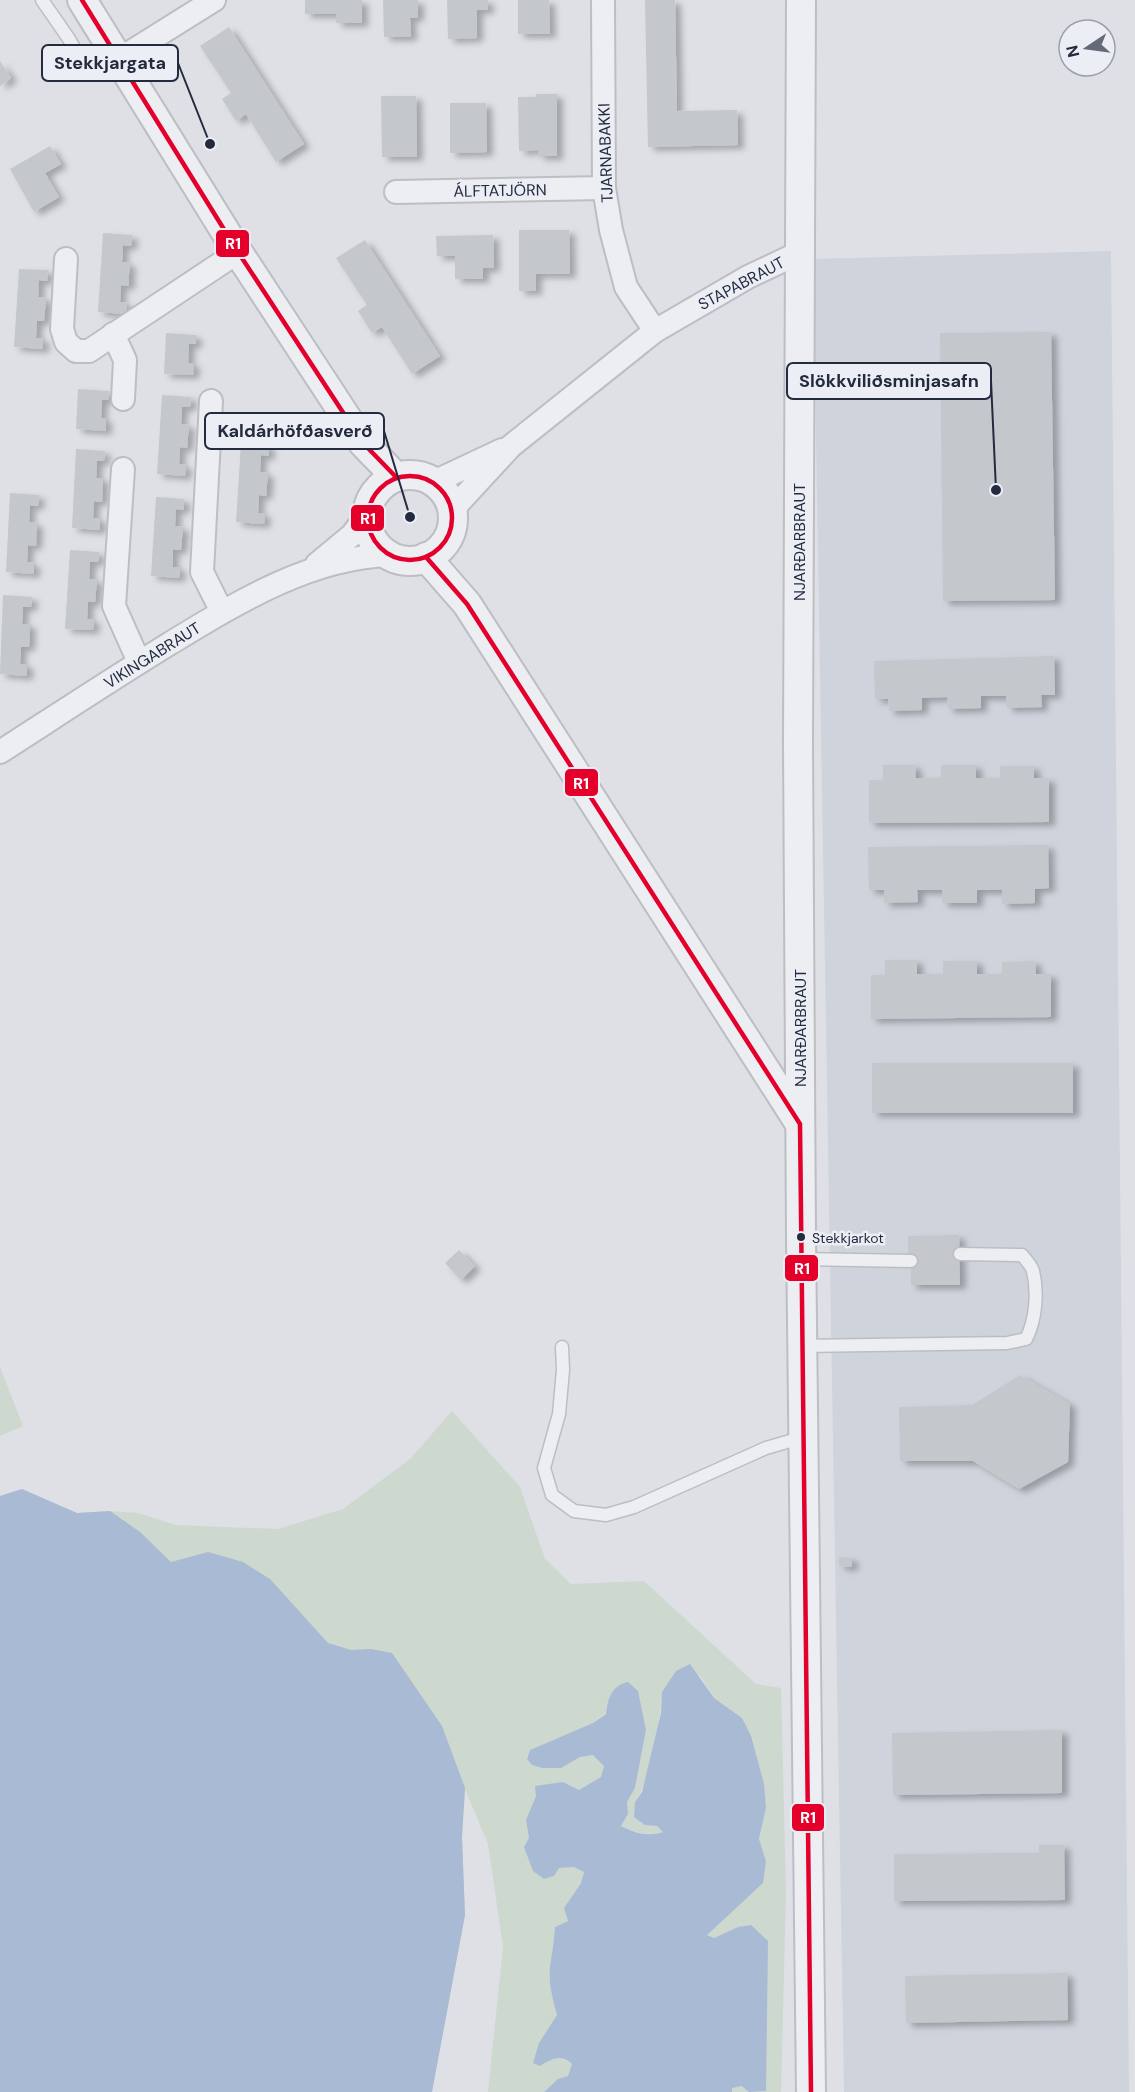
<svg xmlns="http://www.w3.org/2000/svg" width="1135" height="2092" viewBox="0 0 1135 2092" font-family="'DM Sans',sans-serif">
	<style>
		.built { fill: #cfd3dc }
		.green { fill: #cdd8ce }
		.water { fill: #a9bad4 }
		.building { fill: #c4c7cc; filter: url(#shadow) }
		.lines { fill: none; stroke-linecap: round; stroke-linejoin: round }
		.service-casing { stroke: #bcbec3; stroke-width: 15 }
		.minor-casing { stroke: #bcbec3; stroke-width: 26 }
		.tertiary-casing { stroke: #bcbec3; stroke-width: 32 }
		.service { stroke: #edeef1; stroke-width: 12 }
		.minor { stroke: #edeef1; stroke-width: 22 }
		.tertiary { stroke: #edeef1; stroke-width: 28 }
		.bus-1-casing { stroke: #ebeef5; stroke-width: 9 }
		.bus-1 { stroke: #e4002b; stroke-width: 4.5 }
		.bus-dot { fill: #242b3f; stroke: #ebeef5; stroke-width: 2 }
		.labels { text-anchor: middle; stroke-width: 5; stroke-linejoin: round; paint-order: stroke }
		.bus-label { font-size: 14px; fill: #242b3f; stroke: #ebeef5; text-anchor: start }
		.street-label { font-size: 16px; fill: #242b3f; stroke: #ebeef5 }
		.leader { fill: none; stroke: #242b3f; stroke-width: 2 }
		.callout-dot { fill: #242b3f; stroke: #ebeef5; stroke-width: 2 }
		.callout { fill: #ebeef5; stroke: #242b3f; stroke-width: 2 }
		.callout-label { font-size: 18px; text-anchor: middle; font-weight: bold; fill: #242b3f }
		.line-badge { stroke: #ebeef5; stroke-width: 2 }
		.badge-label { font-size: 16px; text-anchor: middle; font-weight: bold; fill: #fff }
	</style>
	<defs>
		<filter id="shadow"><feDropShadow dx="6" dy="4" stdDeviation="3" flood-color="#0004"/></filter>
	</defs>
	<rect width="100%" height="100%" fill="#dee0e5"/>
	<path class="built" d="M1111,251L1129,2092H844L813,259Z"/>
	<g class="green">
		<path d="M0,1367L23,1426L0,1436Z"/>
		<path d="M452,1411L520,1487L545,1559L571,1584L644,1581L756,1684L781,1688L786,1893L781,2092H732L731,2088L743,2086L766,2091L765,2066L738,1927L714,1938L707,1935L766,1861L759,1840L766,1808L742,1718L714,1698L700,1676L662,1692C661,1718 650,1782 635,1802L645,1825L657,1826L663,1832C647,1836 635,1833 621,1826L628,1814L627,1802L635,1788L646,1730L607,1704L606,1713L593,1723L530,1750L527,1758L532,1765L542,1768H561L580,1757L594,1755L604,1766L601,1777L579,1790L563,1782L536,1796L526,1820L529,1838L559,1868L574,1867L584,1872L581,1883L564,1908L568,1921L555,1927C554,1941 552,1953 550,1966C548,1983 553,2000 557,2015C547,2035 535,2042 540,2066C552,2059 560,2055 572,2064L568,2076L544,2092H488L503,1947L488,1844L465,1789L462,1837L465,1915L432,2092H0V1496L22,1489L77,1513L110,1511L138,1513L176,1525L278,1529L343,1509L410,1459Z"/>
	</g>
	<g class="water">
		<path d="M22,1489L77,1513L110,1511L140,1532L171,1562L208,1552L243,1562L270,1579L328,1643L351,1650L371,1649L392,1653L442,1726L465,1788L462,1837L465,1915L432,2092H0V1496Z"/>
		<path d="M690,1664L714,1698L742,1718L751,1736L764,1784L766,1808L759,1839L766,1861L763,1883L707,1935L714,1938L738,1927L751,1925L768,1941L766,2091L749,2092L742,2086L732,2088V2092H544L558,2079L568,2076L572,2064C561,2054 552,2059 540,2066L533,2063L539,2043L557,2015C553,2000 548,1983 550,1966C552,1953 554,1941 555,1927L568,1921L564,1908L581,1883L584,1872L574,1867L559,1868L554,1876L544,1879L533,1871L524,1847L529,1838L526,1820L536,1796L535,1786L563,1782L579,1790L601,1777L604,1766L593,1755L580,1757L561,1768H542L532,1765L527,1759L530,1750L593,1723L606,1714C608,1698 611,1686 628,1682L638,1691L646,1730L635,1788L627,1802L628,1814L621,1826C635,1833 647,1837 663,1832L657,1826L645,1825L634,1817L635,1802L642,1792L661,1713L662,1692L676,1671Z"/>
	</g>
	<g class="building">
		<path d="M305,0H362V23H336V14H305Z"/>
		<path d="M383,0H418V17L410,18L411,37H384Z"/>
		<path d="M447,0H488V10H477V38L448,39Z"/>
		<path d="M518,0H549L550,34H518Z"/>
		<path d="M645,0H675L677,111L737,110L738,145L648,147Z"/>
		<path d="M229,27L304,144L276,162L246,114L236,121L222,99L231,93L200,46Z"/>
		<path d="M0,61L11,78L0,86Z"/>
		<path d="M536,94H557V156H538V150L519,151L518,97H536Z"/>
		<path d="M381,96H416L417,157H382Z"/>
		<path d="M450,103H486L487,152L450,153Z"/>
		<path d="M50,146L61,164L45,173L59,197L34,212L10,169Z"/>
		<path d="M519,230H569L570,274H536V291H519Z"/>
		<path d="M103,233L132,235L131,246L123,245L122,262L130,263L129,274V286L121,285L120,302L127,303L126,314L98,312Z"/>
		<path d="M493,235L494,268H483V279H455V256H437L436,236Z"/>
		<path d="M365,240L440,356L412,374L382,327L372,333L358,311L367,305L336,258Z"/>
		<path d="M19,269L48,270L47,281L39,280L38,297L46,298L45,310L44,321H37L36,338H43V349L14,347Z"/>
		<path d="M1051,332L1055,600L943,601L940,333Z"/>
		<path d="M166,333L196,335V344H189L188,363H194L193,375L164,374Z"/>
		<path d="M78,389L109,391L108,400H102L101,418L106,419V431L76,429Z"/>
		<path d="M162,395L191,397L190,407H182L181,424L189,425L187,448L180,447L179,464L186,465L185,476L157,474Z"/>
		<path d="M241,443L269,445V456L261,455L260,472L268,473L266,496L259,495L258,513H265L264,524L236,522Z"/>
		<path d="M76,449L105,451L104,461H97L96,478H103L102,502L94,501L93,518H100V530L72,528Z"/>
		<path d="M10,493L39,495L38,506L30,505L29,522L37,523L36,546L28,545L27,562L34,563V574L6,572Z"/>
		<path d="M156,497L184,499V510L176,509L175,526L183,527L181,550H173V567H180L179,578L151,576Z"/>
		<path d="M70,550L99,552L98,562H90L89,579H97L96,591L95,602H88L87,619H94L93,630L65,629Z"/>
		<path d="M3,595L32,597L31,607H23L22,624H30L29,647H21L20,664H27V676L0,674Z"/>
		<path d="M1054,656L1055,695H1041L1042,707L1007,708L1006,696H981V708L948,709L947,697L922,698V710L889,711L888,699H875L874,661Z"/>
		<path d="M883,765H915L916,778H941V765H976V778H1000V766H1034V778H1049V822L869,823V780H883Z"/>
		<path d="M1048,845L1049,888L1035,889V903L1002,904V890H977V903H942V890H917L918,902L884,903V890H869L868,847Z"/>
		<path d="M885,960H917V974H943V961H977V974H1002V962L1035,961L1036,974H1051V1017L871,1019V975H885Z"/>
		<rect x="872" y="1063" width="201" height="50"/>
		<path d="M959,1235L960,1285H911V1257H908V1236Z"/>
		<path d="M459,1250L475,1266L461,1280L445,1263Z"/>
		<path d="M1020,1375L1070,1404L1068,1462L1019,1489L973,1461H900L899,1407L972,1405Z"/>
		<path d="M839,1557L852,1558V1567L839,1566Z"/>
		<path d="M1062,1730V1793L893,1795L892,1733Z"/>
		<path d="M1039,1845H1064L1065,1900L894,1901V1854L1039,1853Z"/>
		<path d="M1067,1973L1068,2020L906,2023L905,1976Z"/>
	</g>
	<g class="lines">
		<defs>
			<g id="service">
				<path d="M42,0L69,39L84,66L91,72H99L118,60"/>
				<path d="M801,1259L911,1261"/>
				<path d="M802,1346L1007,1343L1026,1339C1036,1320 1038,1292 1033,1271C1031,1265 1026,1260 1022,1255L960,1254"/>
				<path d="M562,1347L563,1370L559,1414L544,1468L552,1495L574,1511L606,1515L634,1507L766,1448L804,1437"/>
			</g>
			<g id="minor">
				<path d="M603,0L604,188L611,230L626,287L655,331"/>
				<path d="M118,60L214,0"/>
				<path d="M396,192L604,188"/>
				<path d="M66,259L62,329L66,342L76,351H89L238,252"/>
				<path d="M113,334L125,360L123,399"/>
				<path d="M211,401L202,572L222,612"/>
				<path d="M123,469L114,606L139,662"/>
				<path d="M434,482L502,450"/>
				<path d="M452,510L511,446L655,331L748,277L801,252"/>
				<path d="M317,564L352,535L367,515"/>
				<path d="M0,752C56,716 112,679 169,644C235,604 310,557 390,555"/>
			</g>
			<g id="tertiary">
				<path d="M82,0L238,252L363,443L396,477"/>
				<path d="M801,0L798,743L801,1236L811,2092"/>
				<circle cx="410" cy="518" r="43"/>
				<path d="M426,557L467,604L800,1124"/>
			</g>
		</defs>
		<use href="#service" class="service-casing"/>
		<use href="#minor" class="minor-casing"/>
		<use href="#tertiary" class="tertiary-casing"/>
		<use href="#service" class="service"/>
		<use href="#minor" class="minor"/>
		<use href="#tertiary" class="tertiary"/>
		<defs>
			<g id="bus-1">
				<path d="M82,0L238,252L363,443L396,477"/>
				<circle cx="410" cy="518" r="42"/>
				<path d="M426,557L467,604L800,1124L811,2092"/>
			</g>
		</defs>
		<use href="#bus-1" class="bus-1-casing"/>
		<use href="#bus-1" class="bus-1"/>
	</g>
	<circle class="bus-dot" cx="801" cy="1237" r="5"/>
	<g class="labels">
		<g class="bus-label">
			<text x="812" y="1243">Stekkjarkot</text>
		</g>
		<g class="street-label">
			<text transform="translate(605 153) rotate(-92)" y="6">TJARNABAKKI</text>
			<text transform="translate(500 190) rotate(-1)" y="6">ÁLFTATJÖRN</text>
			<text transform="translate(741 283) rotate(-28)" y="6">STAPABRAUT</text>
			<text transform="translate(799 542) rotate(-90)" y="6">NJARÐARBRAUT</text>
			<text transform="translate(152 655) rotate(-32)" y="6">VIKINGABRAUT</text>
			<text transform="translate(800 1028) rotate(-90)" y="6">NJARÐARBRAUT</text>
		</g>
	</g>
	<path class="leader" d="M210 144L178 63M996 490L991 381M410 517L384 431"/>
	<g class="callout-dot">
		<circle cx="210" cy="144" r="6"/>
		<circle cx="996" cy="490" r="6"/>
		<circle cx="410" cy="517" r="6"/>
	</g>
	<g class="callout">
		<rect x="42" y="45" width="136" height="36" rx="6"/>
		<rect x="787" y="363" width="204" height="36" rx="6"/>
		<rect x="205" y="413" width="179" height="36" rx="6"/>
	</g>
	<g class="callout-label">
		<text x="110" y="69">Stekkjargata</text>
		<text x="889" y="387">Slökkviliðsminjasafn</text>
		<text x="295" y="437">Kaldárhöfðasverð</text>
	</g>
	<g class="line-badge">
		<rect x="215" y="229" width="35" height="29" rx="6" fill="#e4002b"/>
		<rect x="350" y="504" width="35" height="28" rx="6" fill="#e4002b"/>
		<rect x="564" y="768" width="35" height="29" rx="6" fill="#e4002b"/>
		<rect x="784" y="1254" width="35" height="28" rx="6" fill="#e4002b"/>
		<rect x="791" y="1803" width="34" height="29" rx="6" fill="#e4002b"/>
	</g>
	<g class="badge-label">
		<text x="233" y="249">R1</text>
		<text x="368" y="524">R1</text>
		<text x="581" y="789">R1</text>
		<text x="802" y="1274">R1</text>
		<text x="808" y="1823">R1</text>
	</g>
	<g transform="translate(1087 48) rotate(257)"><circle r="28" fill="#ebeef5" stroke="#9ba0ac" stroke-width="1.5"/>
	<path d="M0-4.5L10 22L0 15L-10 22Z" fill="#656a79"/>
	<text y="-9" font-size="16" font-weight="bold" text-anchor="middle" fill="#242b3f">N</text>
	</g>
</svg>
